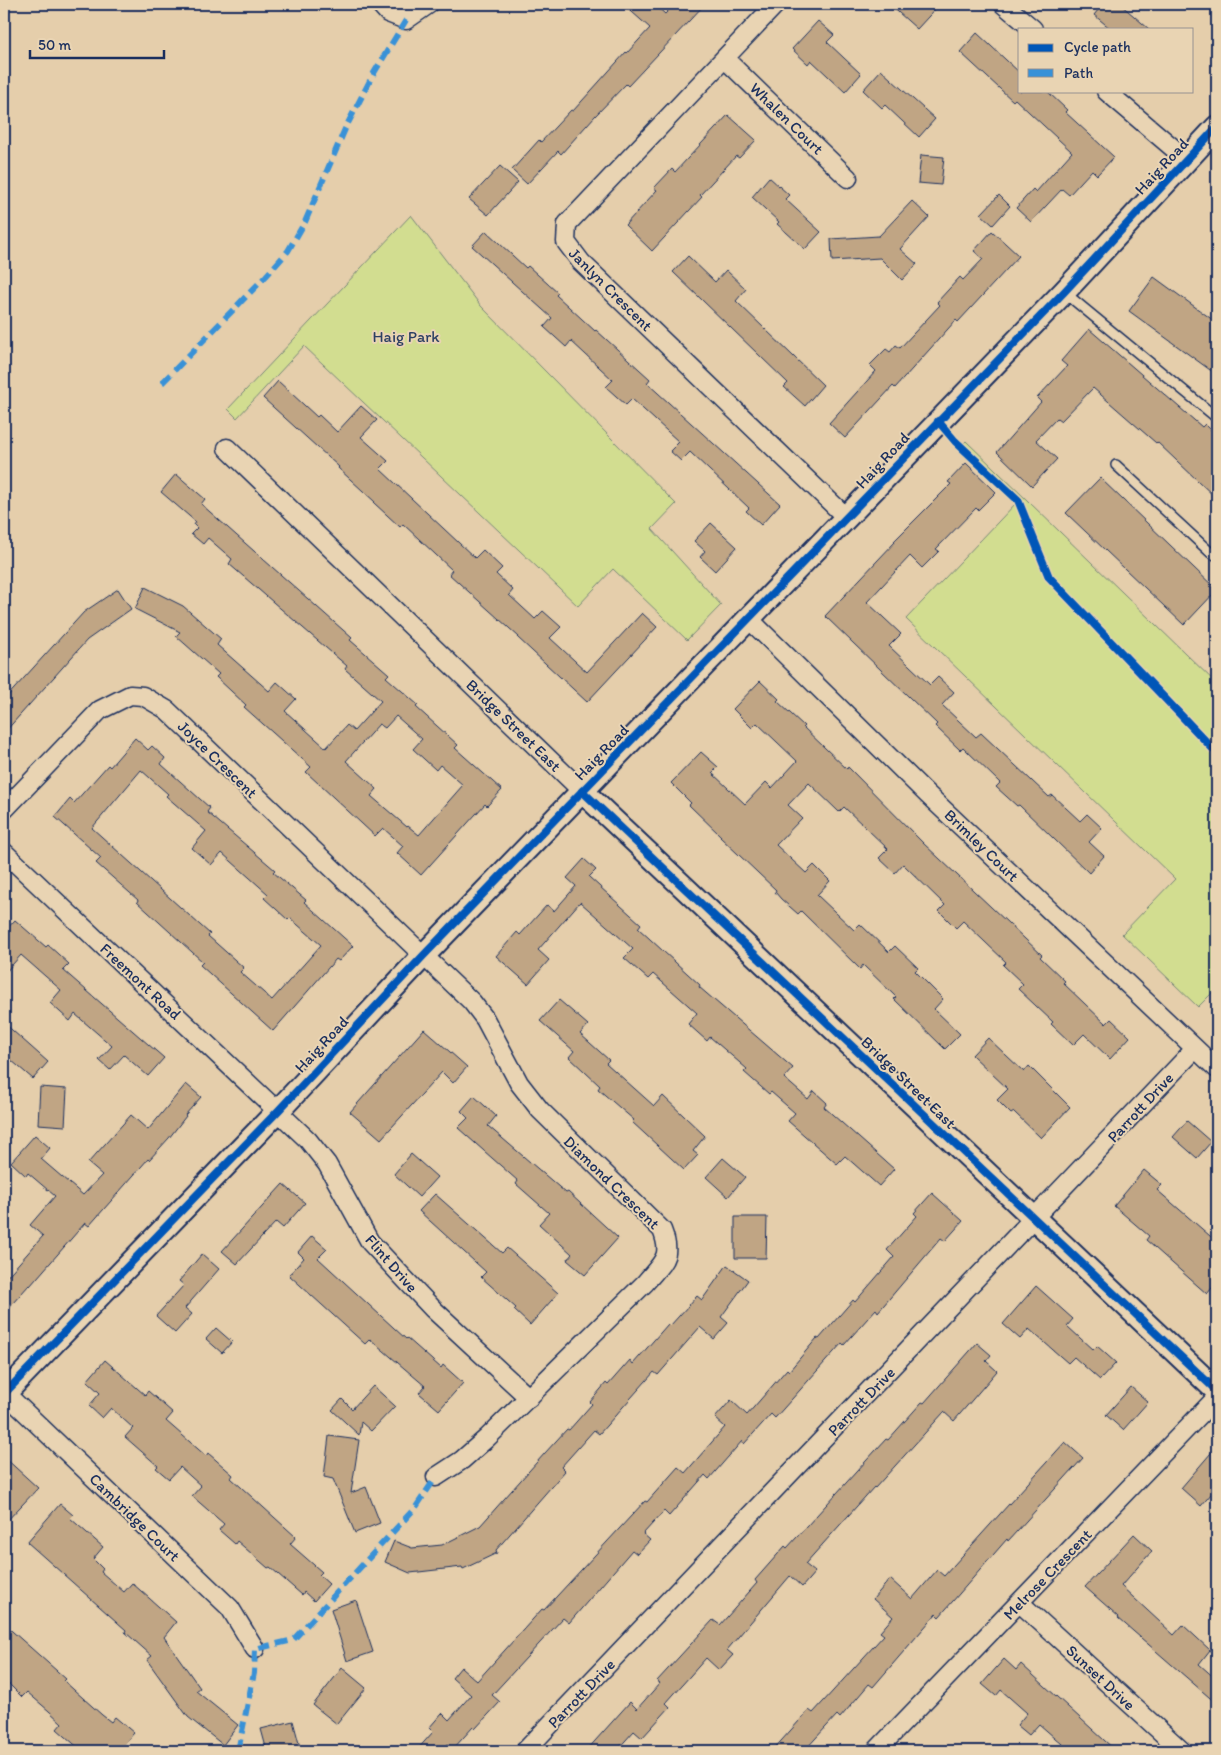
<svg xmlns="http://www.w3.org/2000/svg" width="1221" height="1755" viewBox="0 0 1221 1755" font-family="Itim,sans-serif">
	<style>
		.green { fill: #d2dd90; stroke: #768677 }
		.building { fill: #c0a584; stroke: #1b2f5e; fill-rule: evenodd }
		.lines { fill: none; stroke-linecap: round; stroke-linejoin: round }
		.service-casing { stroke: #1b2f5e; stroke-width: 12 }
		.minor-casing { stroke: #1b2f5e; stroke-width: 21 }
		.tertiary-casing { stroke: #1b2f5e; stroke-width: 26 }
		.service { stroke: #e9d4b3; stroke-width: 9 }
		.minor { stroke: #e9d4b3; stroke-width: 18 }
		.tertiary { stroke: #e9d4b3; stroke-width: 22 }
		.quiet { stroke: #3891d7; stroke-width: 6; stroke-dasharray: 12 6; stroke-linecap: butt }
		.cycleway-casing { stroke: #e9d4b3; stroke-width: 11 }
		.cycleway { stroke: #0057b8; stroke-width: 8 }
		.labels { text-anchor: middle; stroke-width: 4; stroke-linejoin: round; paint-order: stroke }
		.street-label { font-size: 16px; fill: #1b2f5e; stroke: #e9d4b3 }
		.park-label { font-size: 16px; fill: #2d4063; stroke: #e9d4b3 }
	</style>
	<rect width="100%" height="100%" fill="#e5ceab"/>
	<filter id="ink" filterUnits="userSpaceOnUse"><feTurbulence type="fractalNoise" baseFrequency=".02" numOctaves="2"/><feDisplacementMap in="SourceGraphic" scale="10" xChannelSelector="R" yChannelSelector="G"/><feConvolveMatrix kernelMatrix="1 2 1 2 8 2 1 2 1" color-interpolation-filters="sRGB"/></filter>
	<g filter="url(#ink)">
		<g class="green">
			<path d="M411,215L481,306L676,504L652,529L721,605L687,640L613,569L578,606L304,346L237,418L228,409Z"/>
			<path d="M966,441L1217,684V988L1198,1007L1122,934L1175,879L906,619L1017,502L959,448Z"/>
		</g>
		<g class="building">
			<path d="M623,4H654L665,14L675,4H705L628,86L626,84L595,116L561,154L558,151L527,184L512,170L539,140L541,142L571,110L573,111L626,52L627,53L650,28Z"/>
			<path d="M889,4H940L917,29Z"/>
			<path d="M1103,4H1120L1149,29H1111L1094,15Z"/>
			<path d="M818,21L834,35L827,42L861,74L845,92L811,60L808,64L792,49Z"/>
			<path d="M977,33L1020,73V91H1047L1067,110L1065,112L1114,157L1097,175L1092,170L1069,195L1062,189L1031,222L1016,208L1033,189L1036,192L1072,152L1015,99L1013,101L960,52Z"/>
			<path d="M881,70L935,119L919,137L885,105L882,108L863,90Z"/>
			<path d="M728,115L756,140L739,158L736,156L700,195L702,197L652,251L625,225L657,190L654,188L672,169L675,172Z"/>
			<path d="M921,155L944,157L941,185L918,183Z"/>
			<path d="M500,166L518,182L488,215L469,199Z"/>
			<path d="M769,177L789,195L785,199L821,232L805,249L777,224L779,222L752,197Z"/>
			<path d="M999,195L1010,206L993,225L981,214Z"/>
			<path d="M912,201L929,217L900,249L917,264L902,280L880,258L832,261L831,239L879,236Z"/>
			<path d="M486,231L526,268L528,266L558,293L556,295L595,331L596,330L650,379L647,383L780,504L761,525L746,511L749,508L690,452L681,461L670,451L679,442L632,399L626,405L606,387L613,380L571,341L566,347L544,327L552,318L472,246Z"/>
			<path d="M992,231L1019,256L958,322L956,320L895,388L893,386L845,438L829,423L876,371L870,365L886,349L890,352L896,345L900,348L940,305L937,302L960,277L963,280L983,259L974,251Z"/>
			<path d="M688,256L715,282L726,270L746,289L736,301L823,385L805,406L784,387L788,383L673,272Z"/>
			<path d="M1154,277L1217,323V375L1129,311Z"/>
			<path d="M1089,329L1202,427L1205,424L1217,436V499L1157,442L1156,443L1093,388L1061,421L1057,418L1036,440L1057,459L1032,486L997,452L1041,402L1037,398L1067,366L1061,361Z"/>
			<path d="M278,381L317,417L319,415L337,432L361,406L377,420L361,437L388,461L380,469L475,558L483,550L502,568L496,574L513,590L509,595L535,619L543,611L561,627L550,638L587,672L642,613L657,627L587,702L518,638L519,637L449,574L452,570L403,524L400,527L374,503L375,502L338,468L339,467L263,398Z"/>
			<path d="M966,463L996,492L978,510L976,508L936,549L939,551L922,568L910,556L867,602L901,634L889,646L930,685L938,677L954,692L942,705L976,737L981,733L1049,797L1052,795L1080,821L1087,814L1102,828L1089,842L1104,856L1089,873L1019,805L1017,806L996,787L1000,783L963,747L960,750L935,726L937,724L825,616L895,542L894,541L951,484L948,482Z"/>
			<path d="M176,474L205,499L201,504L352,638L350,640L389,674L386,677L418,705L416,707L458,745L455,748L502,790L487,806L485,804L421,875L397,853L403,846L383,828L375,836L306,772L311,767L244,707L246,705L216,677L219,674L176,636L180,632L135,609L145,587L183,606L221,639L217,645L269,691L277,682L296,699L285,711L326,748L347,725L354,731L381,701L345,669L347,666L229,564L232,559L208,538L203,544L191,534L197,528L194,525L196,522L161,492ZM396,716L422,739L413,749L436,770L440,765L463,785L419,835L408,826L407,827L371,796L377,789L346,761L379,724L385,728Z"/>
			<path d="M1100,478L1217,590L1184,625L1066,513Z"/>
			<path d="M711,523L737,547L715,571L700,557L705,551L694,541Z"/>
			<path d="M118,589L131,609L87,640L4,733V700L84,612Z"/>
			<path d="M760,681L779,699L777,701L804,726L803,727L847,769L848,767L923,843L1042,955L1040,957L1065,981L1063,983L1106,1024L1111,1019L1130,1037L1110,1059L1084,1034L1073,1045L1051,1024L1053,1022L1018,989L1023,984L1003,965L1006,962L963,921L956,928L939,911L945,905L903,864L895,873L879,858L888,849L844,807L839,812L809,783L788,805L802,818L776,845L806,873L814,865L830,881L817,895L854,930L860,924L889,952L895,946L918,968L915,971L943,999L934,1009L960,1034L945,1049L894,999L896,997L863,965L860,969L801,911L798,914L781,899L775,892L776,890L720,837L721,836L689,805L691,803L671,783L701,752L718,767L712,773L745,804L766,782L772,788L797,761L757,723L752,728L733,709Z"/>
			<path d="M135,738L148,750L152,746L165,758L161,764L210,808L207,812L275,870L273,872L306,900L304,902L353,946L339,961L336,959L273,1031L200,965L203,962L137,902L138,900L96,863L101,858L55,817L70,799L74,803L108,765L110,767ZM141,770L168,794L166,796L206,831L192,848L211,865L222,853L268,894L264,898L288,920L290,918L321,945L272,1000L240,972L244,968L208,936L210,934L92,828Z"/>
			<path d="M584,859L596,870L589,877L641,924L638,928L700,985L699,987L793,1068L784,1078L808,1099L814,1091L827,1103L824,1107L894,1169L879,1186L845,1156L837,1164L788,1121L795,1113L771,1092L769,1094L744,1072L747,1069L710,1037L707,1041L688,1024L697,1013L653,974L648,979L624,958L633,949L580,902L538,950L549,960L528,984L496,956L517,932L520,935L547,905L554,911L576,886L567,878Z"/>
			<path d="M15,920L46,947L48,945L69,964L63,970L164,1058L148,1076L124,1055L110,1070L99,1060L112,1046L75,1014L70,1021L50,1003L61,990L21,955L4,974V932Z"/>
			<path d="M559,1000L588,1025L580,1034L609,1060L606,1063L654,1106L663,1096L705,1136L693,1151L698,1155L684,1170L632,1122L634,1120L598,1089L600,1086L569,1057L574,1051L540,1021Z"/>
			<path d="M4,1023L48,1062L33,1079L4,1054Z"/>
			<path d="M424,1029L467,1067L453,1083L442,1072L381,1139L350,1112Z"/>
			<path d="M988,1038L1024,1072L1029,1066L1070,1107L1041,1138L1014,1112L1011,1114L997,1100L1008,1089L972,1055Z"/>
			<path d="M186,1084L201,1097L185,1115L186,1116L169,1138L149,1160L148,1159L89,1226L85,1223L30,1286L29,1285L4,1313V1280L43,1236L30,1225L55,1196L28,1173L26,1176L11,1162L35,1135L50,1148L41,1159L83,1195L102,1175L88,1163L131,1115L148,1130Z"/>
			<path d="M40,1087L67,1089L65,1126L38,1124Z"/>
			<path d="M474,1096L496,1116L488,1126L566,1193L568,1192L618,1238L585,1275L567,1260L572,1254L539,1224L549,1213L516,1184L518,1181L458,1128L468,1118L461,1111Z"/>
			<path d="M1187,1121L1211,1142L1197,1158L1173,1137Z"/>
			<path d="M411,1154L437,1177L419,1197L394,1174Z"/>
			<path d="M723,1158L745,1177L728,1197L706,1177Z"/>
			<path d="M1144,1170L1162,1185L1157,1190L1217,1242V1282L1207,1294L1146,1240L1149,1236L1114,1206Z"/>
			<path d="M283,1184L305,1203L283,1228L276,1222L237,1264L222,1251Z"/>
			<path d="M932,1193L963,1221L945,1241L941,1238L878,1312L876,1309L844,1345L842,1343L775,1418L771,1414L744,1444L742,1441L709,1479L705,1475L669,1516L664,1511L643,1534L650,1540L637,1554L632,1550L569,1623L563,1618L492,1695L500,1702L475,1729L473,1727L453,1749L447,1744L441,1751H416L433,1732L429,1728L442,1713L449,1720L471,1695L452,1678L461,1667L477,1681L542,1609L544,1610L645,1501L647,1502L678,1467L685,1473L725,1427L715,1418L731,1400L747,1415L787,1369L789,1371L817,1338L819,1339L853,1300L855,1302L894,1257L887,1250L917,1216L914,1213Z"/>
			<path d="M435,1194L502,1253L507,1248L558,1293L530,1325L514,1310L516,1308L481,1277L486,1272L419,1211Z"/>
			<path d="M735,1217H767L766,1258H735Z"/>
			<path d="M312,1236L327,1249L318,1258L406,1339L407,1338L441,1368L443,1365L463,1383L439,1410L419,1393L425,1386L370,1339L365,1344L289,1275L304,1258L298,1252Z"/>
			<path d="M202,1254L219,1269L185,1308L192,1314L175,1333L156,1316L184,1285L179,1281Z"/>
			<path d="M727,1265L748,1280L721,1317L728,1323L714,1339L700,1327L658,1375L654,1372L599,1434L594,1430L561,1467L565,1471L496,1550L497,1553L463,1569L462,1567L410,1573L385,1562L394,1541L412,1548L442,1545L480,1526L545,1453L567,1429L569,1430L592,1404L590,1402L606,1383L608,1385L630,1360L633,1364L668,1324L670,1326L697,1296L702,1300Z"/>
			<path d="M1036,1286L1073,1319L1067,1326L1093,1350L1097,1346L1116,1363L1100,1380L1074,1357L1068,1363L1029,1329L1020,1339L1003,1324Z"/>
			<path d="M216,1328L232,1342L222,1353L206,1339Z"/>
			<path d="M977,1343L991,1355L986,1361L997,1371L954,1421L944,1412L875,1488L874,1487L805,1564L815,1572L802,1587L790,1576L727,1650L733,1655L719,1670L706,1658L666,1703L670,1707L642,1738L634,1731L616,1751H586L630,1702L637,1709L660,1683L657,1681L713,1620L720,1625L757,1583L755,1580L785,1546L787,1548L886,1439L888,1440L922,1402L924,1403Z"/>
			<path d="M105,1360L145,1395L148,1391L173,1413L166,1421L206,1456L208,1453L233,1475L231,1478L296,1537L290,1544L322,1572L319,1575L329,1584L314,1601L304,1592L302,1595L270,1567L268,1568L237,1541L235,1544L219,1530L224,1524L192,1496L201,1486L180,1467L169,1479L156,1468L158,1466L125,1437L133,1428L111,1408L102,1418L89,1406L100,1393L87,1381Z"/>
			<path d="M373,1386L395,1406L371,1431L361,1422L359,1435L332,1410L342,1399L352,1409Z"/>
			<path d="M1131,1387L1148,1402L1123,1430L1106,1415Z"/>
			<path d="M329,1436L359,1440L351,1493L366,1487L380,1523L355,1533L333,1479L324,1477Z"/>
			<path d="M1065,1442L1083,1458L1008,1541L1007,1539L939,1617L936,1614L873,1687L869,1684L840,1718L837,1715L804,1751H772L809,1710L813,1713L884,1635L880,1632L893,1617L873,1599L890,1579L912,1599L937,1570L944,1576Z"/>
			<path d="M1217,1446V1487L1201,1506L1181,1488Z"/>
			<path d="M4,1457L38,1488L4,1524Z"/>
			<path d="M60,1504L73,1515L70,1518L103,1547L93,1559L103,1569L101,1572L124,1592L132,1583L176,1622L164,1637L200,1688L196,1691L238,1725L223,1745L188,1717L147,1660L152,1656L125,1632L126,1630L27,1542Z"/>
			<path d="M1134,1534L1152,1551L1121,1586L1174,1635L1183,1625L1210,1650L1199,1664L1217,1680V1704L1118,1618L1119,1617L1085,1587Z"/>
			<path d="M356,1600L373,1652L347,1661L331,1609Z"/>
			<path d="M4,1624L66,1679L64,1681L102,1715L111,1722L115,1717L134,1733L118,1751H82L57,1729L62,1723L49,1711L27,1692L22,1697L4,1679Z"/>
			<path d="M1004,1659L1016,1670L1021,1664L1116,1751H1070L1039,1724L1029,1735L1017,1725L1027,1713L1001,1690L996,1696L982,1684Z"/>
			<path d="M342,1668L366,1688L337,1724L313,1705Z"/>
			<path d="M293,1721L301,1751H267L261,1729Z"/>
		</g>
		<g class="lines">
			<defs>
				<g id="service">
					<path d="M1064,292L1217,418"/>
					<path d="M1116,465L1211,553L1217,556"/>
				</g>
				<g id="minor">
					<path d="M380,4L388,13L406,20L429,4"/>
					<path d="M776,4L567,224L566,242L581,262L847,518"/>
					<path d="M1003,4L1033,29"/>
					<path d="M725,59L848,178"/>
					<path d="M1106,91L1186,159"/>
					<path d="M227,448L582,791"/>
					<path d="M749,619L927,794L1217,1069"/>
					<path d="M4,810L100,710L130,695L143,696L167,710L472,1002L485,1019L519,1083L540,1110L662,1230C673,1258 662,1262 645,1283L487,1438L462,1460L436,1477"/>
					<path d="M4,852L308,1140L327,1164L370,1242L433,1309L529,1398"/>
					<path d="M5,1393L230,1608L255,1649"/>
					<path d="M1020,1603L1182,1751"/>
					<path d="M525,1751L1195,1049"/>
					<path d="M876,1751L1217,1397"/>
				</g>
				<g id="tertiary">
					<path d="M582,791L1217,1391"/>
					<path d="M4,1394L278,1111L424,955L1064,292L1217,127"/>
				</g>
			</defs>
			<use href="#service" class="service-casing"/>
			<use href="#minor" class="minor-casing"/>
			<use href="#tertiary" class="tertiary-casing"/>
			<use href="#service" class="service"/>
			<use href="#minor" class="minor"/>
			<use href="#tertiary" class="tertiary"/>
			<g class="quiet">
				<path d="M162,383L266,276L288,251L305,222L345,129L374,73L406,20"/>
				<path d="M238,1751L254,1673L255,1649L293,1640L416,1507L436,1477"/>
			</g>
			<defs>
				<g id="cycleway">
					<path d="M938,421L955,441L1018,500L1049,577L1217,753"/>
					<path d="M582,791L1217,1391"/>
					<path d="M4,1394L278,1111L424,955L1064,292L1217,127"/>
				</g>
			</defs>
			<use href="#cycleway" class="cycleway-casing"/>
			<use href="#cycleway" class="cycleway"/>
		</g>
	</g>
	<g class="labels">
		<g class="street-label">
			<text transform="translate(787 118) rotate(44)" y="6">Whalen Court</text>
			<text transform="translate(1161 166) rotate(-47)" y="6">Haig Road</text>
			<text transform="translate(611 289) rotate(45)" y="6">Janlyn Crescent</text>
			<text transform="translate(882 460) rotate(-47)" y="6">Haig Road</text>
			<text transform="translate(514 725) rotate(44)" y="6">Bridge Street East</text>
			<text transform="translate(601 752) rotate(-46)" y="6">Haig Road</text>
			<text transform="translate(218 759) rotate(44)" y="6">Joyce Crescent</text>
			<text transform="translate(982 845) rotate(44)" y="6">Brimley Court</text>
			<text transform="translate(141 981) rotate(43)" y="6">Freemont Road</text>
			<text transform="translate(321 1044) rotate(-47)" y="6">Haig Road</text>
			<text transform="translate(909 1082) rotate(44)" y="6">Bridge Street East</text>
			<text transform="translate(1140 1107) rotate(-47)" y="6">Parrott Drive</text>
			<text transform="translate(612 1182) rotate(44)" y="6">Diamond Crescent</text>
			<text transform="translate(392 1263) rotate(49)" y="6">Flint Drive</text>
			<text transform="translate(861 1401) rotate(-46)" y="6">Parrott Drive</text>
			<text transform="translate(135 1517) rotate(44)" y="6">Cambridge Court</text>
			<text transform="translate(1047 1574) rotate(-46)" y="6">Melrose Crescent</text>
			<text transform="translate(1101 1677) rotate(43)" y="6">Sunset Drive</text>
			<text transform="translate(581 1693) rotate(-46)" y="6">Parrott Drive</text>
		</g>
		<g class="park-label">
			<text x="406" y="342">Haig Park</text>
		</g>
	</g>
	<rect width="1221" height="1755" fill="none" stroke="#e9d4b3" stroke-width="20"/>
	<rect x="10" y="10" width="1201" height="1735" fill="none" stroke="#1b2f5e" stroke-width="2" filter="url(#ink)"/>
	<rect x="1018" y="28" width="175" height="65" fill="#e9d4b3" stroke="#979291"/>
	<rect x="1028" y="44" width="25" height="8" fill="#0057b8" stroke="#979291"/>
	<text x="1064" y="52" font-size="15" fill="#1b2f5e">Cycle path</text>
	<rect x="1028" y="69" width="25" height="8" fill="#3891d7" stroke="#979291"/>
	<text x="1064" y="78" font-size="15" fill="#1b2f5e">Path</text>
	<path d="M30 50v8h134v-8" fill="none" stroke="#1b2f5e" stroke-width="2.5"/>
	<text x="38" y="50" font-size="15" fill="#1b2f5e" stroke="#e9d4b3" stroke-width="4" paint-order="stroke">50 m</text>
</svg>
